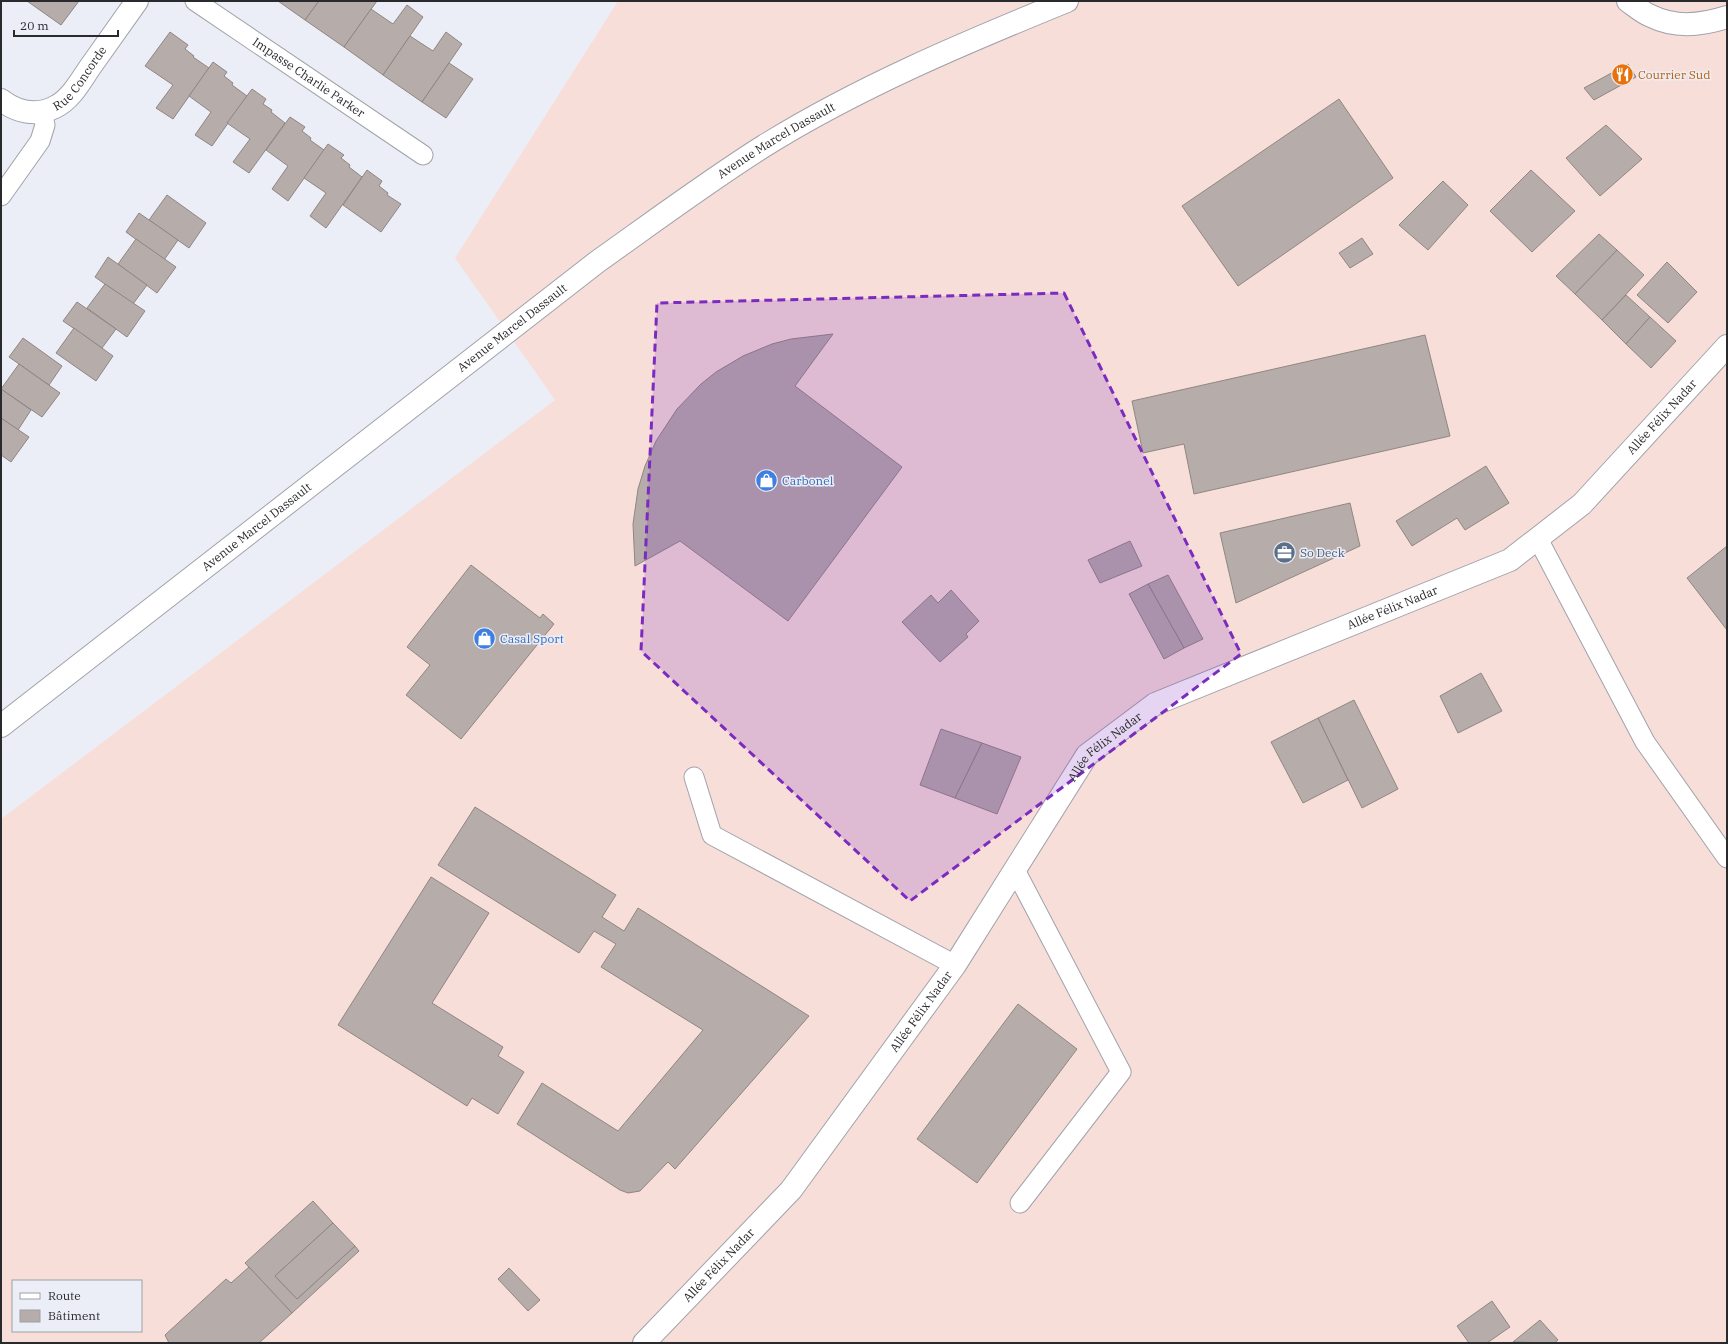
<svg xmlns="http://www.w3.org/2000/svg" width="1728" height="1344" viewBox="0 0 1728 1344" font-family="'IBM Plex Serif',serif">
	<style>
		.industrial { fill: #f8ded9; fill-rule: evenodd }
		.building { fill: #b6aca9; stroke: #8f8683 }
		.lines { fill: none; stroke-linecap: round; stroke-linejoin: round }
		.lane-casing { stroke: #a1a3ab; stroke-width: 21 }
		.street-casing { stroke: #a1a3ab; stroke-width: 24 }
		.secondary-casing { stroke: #a1a3ab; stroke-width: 24 }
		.lane { stroke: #fff; stroke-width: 19 }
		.street { stroke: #fff; stroke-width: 22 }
		.secondary { stroke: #fff; stroke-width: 22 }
		.marked { fill: #7b2cbf; fill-opacity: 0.2; stroke: #7b2cbf; stroke-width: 3; stroke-dasharray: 8 5; stroke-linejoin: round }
		.labels { text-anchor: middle; stroke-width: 3; stroke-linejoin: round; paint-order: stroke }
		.food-label { font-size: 12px; fill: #c56008; stroke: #eceef7; text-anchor: start }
		.street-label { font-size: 12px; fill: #292a2d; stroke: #eceef7 }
		.shop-label { font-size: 12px; fill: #366cbe; stroke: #eceef7; text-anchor: start }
		.service-label { font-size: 12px; fill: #4e5e75; stroke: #eceef7; text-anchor: start }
	</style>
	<rect width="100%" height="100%" fill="#eceef7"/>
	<path class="industrial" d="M618,1H1727V1343H1V819L555,400L455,258ZM13,1281H141V1331H13Z"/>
	<g class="building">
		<path d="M27,1H79L61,25Z"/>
		<path d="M278,1H319L305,20Z"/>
		<path d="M319,1H377L344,47L305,20Z"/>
		<path d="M407,5L423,17L383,75L344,47L371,9L393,24Z"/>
		<path d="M170,32L188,45L185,49L194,56L193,57L209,68L173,119L156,108L173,85L145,66Z"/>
		<path d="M446,32L462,44L422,102L383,75L410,36L433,51Z"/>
		<path d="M213,62L227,72L224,76L233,83L232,85L247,96L212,146L195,135L211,112L189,96Z"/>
		<path d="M449,63L473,79L446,118L422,102Z"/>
		<path d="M1628,64L1636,77L1594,100L1584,88Z"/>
		<path d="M252,89L266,99L263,104L272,110L271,112L285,123L249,173L233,162L250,139L227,123Z"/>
		<path d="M1339,99L1393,178L1238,286L1182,206Z"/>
		<path d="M290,117L305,127L302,131L311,138L310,140L324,150L288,201L272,189L288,166L266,150Z"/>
		<path d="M1606,125L1642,159L1600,196L1566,158Z"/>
		<path d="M328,144L344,155L341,158L350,165L349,167L362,177L326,228L310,216L326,193L304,178Z"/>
		<path d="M367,170L382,181L379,186L388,193L387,195L401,204L381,232L343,205Z"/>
		<path d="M1531,170L1575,211L1532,252L1490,211Z"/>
		<path d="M1443,181L1468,205L1428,250L1399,225Z"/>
		<path d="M167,195L206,223L189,248L149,220Z"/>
		<path d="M139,213L178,240L164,260L126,232Z"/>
		<path d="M1599,234L1617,250L1575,294L1556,276Z"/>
		<path d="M1362,238L1373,254L1350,268L1339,253Z"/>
		<path d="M136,239L176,267L157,293L118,264Z"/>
		<path d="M1617,250L1644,275L1602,320L1575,294Z"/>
		<path d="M108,257L147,285L133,304L95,277Z"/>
		<path d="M1667,262L1697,292L1668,323L1637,295Z"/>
		<path d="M105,284L145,311L127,337L87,308Z"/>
		<path d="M1626,295L1650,317L1626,344L1602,320Z"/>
		<path d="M77,302L116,329L102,348L63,321Z"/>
		<path d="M1650,317L1676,341L1651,368L1626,344Z"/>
		<path d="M74,328L113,356L96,381L56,353Z"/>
		<path d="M833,334L795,386L902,467L788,621L680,541L635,566L633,524L638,489L645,466L656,441L677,409L701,384L716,372L743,356L772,344L791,339Z"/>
		<path d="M1425,335L1450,436L1194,494L1184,444L1143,453L1132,401Z"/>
		<path d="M23,338L62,366L49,385L9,357Z"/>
		<path d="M19,364L60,393L42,417L1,389Z"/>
		<path d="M1,389L31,410L18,430L1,418Z"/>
		<path d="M1,418L29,437L11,462L1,455Z"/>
		<path d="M1486,466L1509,503L1465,530L1457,518L1412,546L1396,521Z"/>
		<path d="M1350,503L1360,546L1236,603L1220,533Z"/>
		<path d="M1130,541L1142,566L1100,583L1088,560Z"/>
		<path d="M1727,546V630L1687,578Z"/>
		<path d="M471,565L540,618L543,614L554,624L461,739L406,695L430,665L407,647Z"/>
		<path d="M1168,575L1203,639L1184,648L1148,584Z"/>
		<path d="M1148,584L1184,648L1164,659L1129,594Z"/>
		<path d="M951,590L979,621L966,634L968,637L940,662L902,622L931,595L938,603Z"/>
		<path d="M1481,673L1502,711L1458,733L1440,696Z"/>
		<path d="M1354,700L1398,789L1362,808L1318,718Z"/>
		<path d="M1318,718L1348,780L1303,803L1271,742Z"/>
		<path d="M941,729L982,743L955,798L920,785Z"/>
		<path d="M982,743L1021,757L997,814L955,798Z"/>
		<path d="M475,807L616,895L602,917L624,931L638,908L809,1016L675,1169L668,1162L640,1191L628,1193L620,1190L517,1124L542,1083L618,1131L703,1030L601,967L616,944L594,931L579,953L438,865Z"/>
		<path d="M431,877L489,913L432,1003L503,1047L498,1056L524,1072L498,1114L472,1098L467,1106L338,1025Z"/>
		<path d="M1018,1004L1077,1049L977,1183L917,1139Z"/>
		<path d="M313,1201L333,1223L275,1276L297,1299L355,1246L359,1251L292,1313L245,1263Z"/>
		<path d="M333,1223L355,1246L297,1299L275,1276Z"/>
		<path d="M249,1267L292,1313L259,1343H169L165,1335L226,1279L231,1283Z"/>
		<path d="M509,1268L540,1300L528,1311L498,1279Z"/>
		<path d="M1492,1301L1510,1327L1487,1343H1469L1457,1326Z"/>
		<path d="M1540,1320L1558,1340L1554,1343L1513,1342Z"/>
	</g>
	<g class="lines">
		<defs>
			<g id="lane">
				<path id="s1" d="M195,1L423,155"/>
				<path d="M1,196L40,141L45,125L42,112"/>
				<path d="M1538,539L1645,742L1727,858"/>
				<path d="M694,777L712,835L955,965"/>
				<path d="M1015,870L1121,1072L1020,1203"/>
			</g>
			<g id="street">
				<path id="s2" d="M1,100C17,112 36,117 55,107C72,99 82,78 93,63C107,43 122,22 137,1"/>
				<path id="s3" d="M644,1343L791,1190L955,965L1087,755L1155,704L1510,560L1582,504L1727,346"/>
			</g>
			<g id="secondary">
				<path d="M1628,1C1635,6 1643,13 1651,16C1675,28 1703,25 1727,17"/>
				<path id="s4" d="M1,726L597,262C652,223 707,182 764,146C859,87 964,43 1067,1"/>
			</g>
		</defs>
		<use href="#lane" class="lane-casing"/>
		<use href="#street" class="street-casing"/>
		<use href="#secondary" class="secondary-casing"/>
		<use href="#lane" class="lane"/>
		<use href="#street" class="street"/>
		<use href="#secondary" class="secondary"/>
	</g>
	<path class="marked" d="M1064,293L1241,654L910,901L641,651L657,303Z"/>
	<defs>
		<symbol id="restaurant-disc" viewBox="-11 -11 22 22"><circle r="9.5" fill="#e8710a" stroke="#eceef7"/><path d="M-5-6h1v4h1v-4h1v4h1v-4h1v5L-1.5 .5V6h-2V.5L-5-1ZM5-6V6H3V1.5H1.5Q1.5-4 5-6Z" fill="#fff"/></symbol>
		<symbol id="shop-disc" viewBox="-11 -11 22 22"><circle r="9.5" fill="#3f7fe0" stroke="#eceef7"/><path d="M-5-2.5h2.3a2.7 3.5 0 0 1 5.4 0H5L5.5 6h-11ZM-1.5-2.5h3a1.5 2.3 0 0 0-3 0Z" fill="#fff"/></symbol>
		<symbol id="office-disc" viewBox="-11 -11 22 22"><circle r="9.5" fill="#5c6f8a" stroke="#eceef7"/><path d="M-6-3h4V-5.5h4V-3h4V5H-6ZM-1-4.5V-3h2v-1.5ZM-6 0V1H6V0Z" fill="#fff"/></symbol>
	</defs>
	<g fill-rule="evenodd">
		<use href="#restaurant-disc" x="1610" y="62" width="25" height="25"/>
		<use href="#shop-disc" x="754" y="468" width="25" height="25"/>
		<use href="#office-disc" x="1272" y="540" width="25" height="25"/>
		<use href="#shop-disc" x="472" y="626" width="25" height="25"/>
	</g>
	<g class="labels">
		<g class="food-label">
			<text x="1638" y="79">Courrier Sud</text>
		</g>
		<g class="street-label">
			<text dy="4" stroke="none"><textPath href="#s2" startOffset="96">Rue Concorde</textPath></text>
			<text dy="4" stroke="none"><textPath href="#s1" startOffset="137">Impasse Charlie Parker</textPath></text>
			<text dy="4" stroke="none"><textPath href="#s4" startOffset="972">Avenue Marcel Dassault</textPath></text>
			<text dy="4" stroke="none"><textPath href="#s4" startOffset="648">Avenue Marcel Dassault</textPath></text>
			<text dy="4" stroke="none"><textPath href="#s3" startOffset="1416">Allée Félix Nadar</textPath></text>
			<text dy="4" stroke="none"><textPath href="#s4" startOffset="324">Avenue Marcel Dassault</textPath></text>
			<text dy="4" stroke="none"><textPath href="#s3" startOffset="1080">Allée Félix Nadar</textPath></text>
			<text dy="4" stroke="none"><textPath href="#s3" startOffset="757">Allée Félix Nadar</textPath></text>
			<text dy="4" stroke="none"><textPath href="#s3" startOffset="433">Allée Félix Nadar</textPath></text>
			<text dy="4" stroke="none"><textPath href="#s3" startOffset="108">Allée Félix Nadar</textPath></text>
		</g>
		<g class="shop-label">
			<text x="782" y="485">Carbonel</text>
			<text x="500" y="643">Casal Sport</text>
		</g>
		<g class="service-label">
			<text x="1300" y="557">So Deck</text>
		</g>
	</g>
	<rect width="1728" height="1344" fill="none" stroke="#292a2d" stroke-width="4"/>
	<rect x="12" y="1280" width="130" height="52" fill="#eceef7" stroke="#9ea0a6"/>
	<rect x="20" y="1293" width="20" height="6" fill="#ffffff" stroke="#9ea0a6"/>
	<text x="48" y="1300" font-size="12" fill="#292a2d">Route</text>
	<rect x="20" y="1310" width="20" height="12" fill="#b6aca9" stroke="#9ea0a6"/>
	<text x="48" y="1320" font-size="12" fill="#292a2d">Bâtiment</text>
	<path d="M14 30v6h104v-6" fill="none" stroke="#292a2d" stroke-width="2"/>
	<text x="20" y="30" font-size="12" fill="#292a2d" stroke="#eceef7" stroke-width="3" paint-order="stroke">20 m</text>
</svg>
